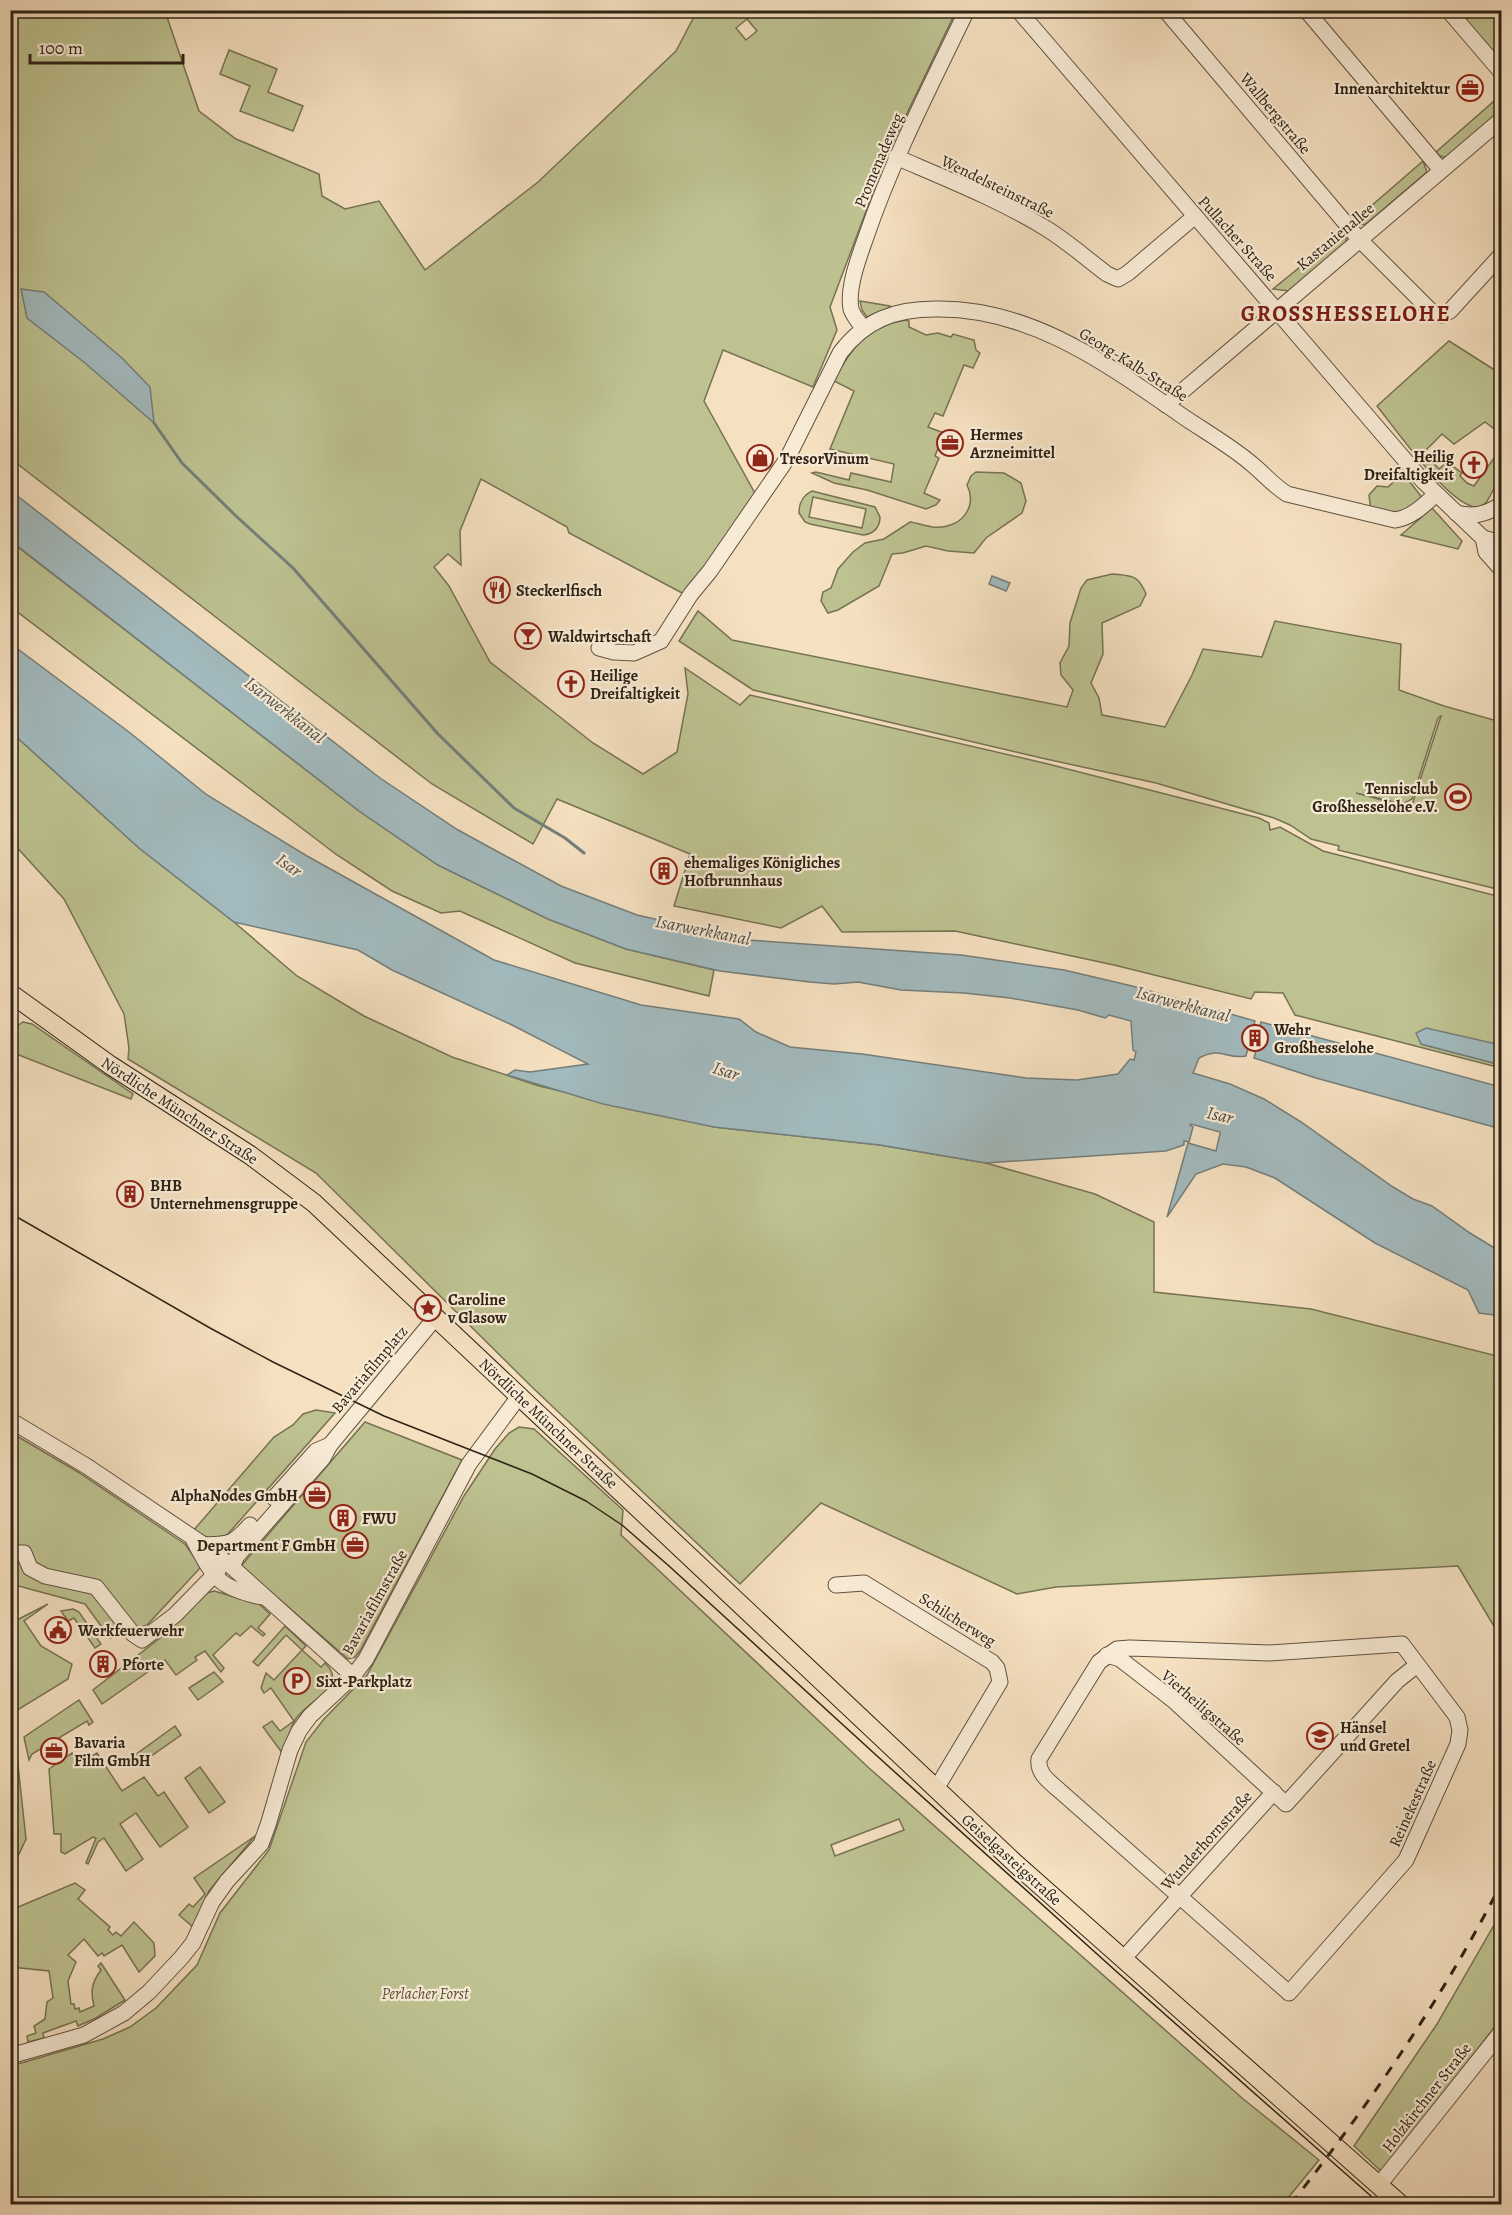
<svg xmlns="http://www.w3.org/2000/svg" width="1512" height="2215" viewBox="0 0 1512 2215" font-family="Alegreya,serif">
	<style>
		.green { fill: #bec291; stroke: #767253; stroke-width: 1.5; fill-rule: evenodd }
		.water { fill: #a2babe; stroke: #747e7a; stroke-width: 1.5 }
		.lines { fill: none; stroke-linecap: round; stroke-linejoin: round }
		.stream { stroke: #747e7a; stroke-width: 3 }
		.canal { stroke: #a2babe; stroke-width: 10 }
		.minor-casing { stroke: #605240; stroke-width: 17 }
		.major-casing { stroke: #2e2315; stroke-width: 20 }
		.minor { stroke: #f8ebd6; stroke-width: 15 }
		.major { stroke: #f5e0c0; stroke-width: 18 }
		.tram { stroke: #2e2315; stroke-width: 1.5 }
		.rail { stroke: #2e2315; stroke-width: 3; stroke-dasharray: 10 10; stroke-linecap: butt }
		.labels { text-anchor: middle; stroke-width: 4.5; stroke-linejoin: round; paint-order: stroke }
		.poi-label { font-size: 16px; font-weight: bold; fill: #2e2315; stroke: #f8ebd6; text-anchor: start }
		.street-label { font-size: 16px; fill: #2e2315; stroke: #f8ebd6 }
		.park-label { font-size: 16px; font-style: italic; fill: #59533a; stroke: #f8ebd6 }
		.water-label { font-size: 18px; font-style: italic; fill: #515048; stroke: #f8ebd6 }
		.district-label { font-size: 22px; font-weight: bold; letter-spacing: 1.5px; fill: #7a1f14; stroke: #f8ebd6 }
	</style>
	<rect width="100%" height="100%" fill="#f5e0c0"/>
	<filter id="stains"><feTurbulence type="fractalNoise" baseFrequency=".00333" numOctaves="4"/><feColorMatrix values="0 0 0 0 .2 0 0 0 0 .09 0 0 0 0 .02 0 0 0 .5 -.17"/></filter>
	<radialGradient id="worn" r=".72"><stop offset=".6" stop-color="#630" stop-opacity="0"/><stop offset="1" stop-color="#630" stop-opacity=".3"/></radialGradient>
	<g class="green">
		<path d="M10,11H165L199,111L236,139L319,174L322,196L345,209L379,201L425,270L538,182L676,51L697,11H956L888,153L830,307L837,330L813,387L723,350L704,401L757,497L684,594L569,533L567,527L481,479L460,531L461,565L448,554L434,567L449,586L490,662L593,743L643,774L677,752L688,694L685,668L740,705L750,695L1048,764L1259,818L1269,823L1270,830L1280,827L1323,851L1501,897V1045L1473,1040L1421,1044L1501,1065V1068L1295,1015L1283,993L1255,992L1251,999L1114,965L955,931L842,932L822,906L781,928L674,906L690,854L557,799L533,844L432,784L11,459ZM747,19L757,31L746,40L736,28Z"/>
		<path d="M1476,11H1501V67L1463,22Z"/>
		<path d="M229,50L277,69L268,92L303,106L293,131L240,111L250,86L220,74Z"/>
		<path d="M1501,95V112L1448,158L1440,156L1436,152Z"/>
		<path d="M1423,161L1427,172L1366,224L1359,225L1355,220Z"/>
		<path d="M1343,232L1346,236V243L1289,291L1273,289Z"/>
		<path d="M860,301L890,306L891,307L867,317L862,310Z"/>
		<path d="M906,320L909,321V327L926,335L938,333L951,337L953,334L974,340L976,350L980,353L973,368L964,365L943,416L935,413L928,427L944,433L935,456L939,458L924,493L940,500L936,505L926,509L867,490L834,483L812,473L816,472L849,480L851,473L891,482L894,464L830,449L854,391L834,381C850,349 868,326 906,320Z"/>
		<path d="M1449,341L1501,374V434L1485,422L1454,444L1442,434L1424,452L1439,469L1447,462L1462,473L1460,476L1467,483L1474,486L1494,458L1498,461L1501,457C1501,476 1499,480 1490,496C1487,502 1484,507 1477,507C1450,507 1394,427 1377,406Z"/>
		<path d="M976,472L1004,473L1021,483L1026,501L1022,513L986,538L974,553L948,551L926,546L903,553L892,554L879,586L838,610L828,613L821,601L823,592L831,588L838,569L853,552L865,543L884,539L910,522C917,523 926,526 933,527C958,530 979,509 967,485L971,476Z"/>
		<path d="M1403,473L1424,500L1405,515L1371,511L1369,495L1377,486L1388,487Z"/>
		<path d="M812,491L875,507L880,517C880,527 874,534 863,535L810,524L805,522L799,513C799,503 802,496 812,491ZM813,497L866,509L862,528L809,517Z"/>
		<path d="M1432,508L1462,541L1458,549L1401,535Z"/>
		<path d="M10,541L359,811L438,865L548,919L626,949L714,970L709,996L575,963L460,911L441,913L392,891L337,855L11,607Z"/>
		<path d="M1112,574C1131,576 1138,574 1146,594L1140,606L1102,623L1103,654L1091,683L1099,698L1102,715L1165,727L1192,675L1203,649L1262,657L1275,621L1401,644L1399,690L1444,706L1501,722V890L1338,850L1339,846L1311,839L1290,825L1274,818L1156,783L1046,759L753,690L679,641L698,611L732,640L1067,707L1073,690L1061,675L1060,663L1069,646L1070,623L1081,588L1087,580ZM1441,716L1411,808L1356,793L1403,804L1412,799L1438,718Z"/>
		<path d="M11,732L139,848L234,922L297,976L364,1016L452,1057L539,1086L714,1127L880,1145L986,1163L1095,1194L1154,1222V1292L1311,1309L1501,1357V1638L1458,1566L1056,1587L1017,1594L821,1503L740,1584L533,1388L316,1173L128,1059L129,1048L124,1014L64,899L11,841Z"/>
		<path d="M23,1022L32,1024L133,1094L131,1099L11,1052V1030Z"/>
		<path d="M316,1410L335,1413L227,1535L211,1539L193,1531L274,1437L293,1425L303,1414Z"/>
		<path d="M365,1422L462,1460L360,1651L355,1657L348,1659L241,1566Z"/>
		<path d="M519,1427L534,1429L623,1510L621,1535L869,1768L1242,2098L1319,2160L1283,2204H11V2066L103,2039L130,2027L156,2008L197,1965L220,1913L269,1850L306,1742L324,1719L367,1675L464,1496L495,1449L509,1433ZM899,1819L904,1830L835,1856L831,1845Z"/>
		<path d="M10,1432L78,1472L185,1544L201,1567L147,1625L110,1638L85,1604L11,1584Z"/>
		<path d="M214,1591L259,1604L270,1614L258,1628L265,1634L263,1636L251,1626L240,1636L236,1633L213,1655L224,1668L221,1672L205,1651L195,1657L197,1660L176,1675L165,1660L102,1704L93,1690L160,1638L207,1593Z"/>
		<path d="M48,1604L24,1621L41,1646L72,1664L68,1679L11,1714V1623Z"/>
		<path d="M73,1609L79,1612L101,1644L95,1648L74,1618L68,1621L61,1611Z"/>
		<path d="M285,1626L306,1646L302,1650L321,1667L325,1663C351,1688 304,1701 294,1722C289,1732 286,1744 283,1754L263,1727L272,1721L280,1731L294,1721L271,1688L264,1693L261,1688L266,1673L274,1680L302,1650L286,1635L258,1666L253,1662Z"/>
		<path d="M214,1672L223,1682L198,1700L189,1688Z"/>
		<path d="M79,1700L93,1722L89,1725L87,1721L32,1754L29,1760L24,1737Z"/>
		<path d="M175,1726L181,1735L137,1766L131,1758Z"/>
		<path d="M11,1747L14,1748L17,1756L26,1839L11,1871Z"/>
		<path d="M72,1753L79,1764L97,1753L122,1791L144,1777L158,1796L164,1792L188,1827L160,1847L136,1813L120,1824L143,1859L126,1871L104,1838L98,1842L88,1864L86,1863L96,1838L93,1837L65,1854L61,1852V1834H54L49,1769Z"/>
		<path d="M200,1767L225,1802L209,1813L185,1778Z"/>
		<path d="M255,1836L209,1891L193,1927L179,1915L189,1904L193,1907L205,1894L194,1878Z"/>
		<path d="M75,1883L85,1890L78,1899L110,1927L108,1930L113,1935L116,1932L121,1936L134,1922L154,1943L155,1956L139,1972L122,1945L104,1956L102,1953L98,1956L84,1939L68,1955L76,1962L68,1981L71,2004H74L75,2009L79,2008L80,2012L94,2006C90,1991 92,1982 101,1970L98,1966L101,1963L125,2000L96,2018L78,2026L76,2021L43,2033L44,2038L28,2042L27,2036L36,2033L34,2026L45,2019L47,2002L53,1998L49,1971L11,1967V1910Z"/>
		<path d="M1501,1913V2019L1382,2172L1354,2146L1437,2024Z"/>
	</g>
	<g class="water">
		<path d="M21,289L44,292L122,358L150,387L154,423L85,363L27,318Z"/>
		<path d="M11,491L380,778L458,830L561,886L637,915L748,940L961,955L1064,970L1132,986L1255,1021L1246,1056C1225,1060 1223,1046 1199,1058L1193,1073L1230,1084L1264,1099L1301,1122L1393,1187L1413,1199L1432,1206L1470,1233L1501,1252V1316L1479,1313L1468,1290L1375,1243L1275,1178L1246,1167L1223,1164L1196,1174L1167,1217L1188,1143L1216,1151L1220,1134V1132L1191,1124L1190,1125L1193,1127L1189,1142L1184,1141V1145L1166,1151L986,1163L880,1145L714,1127L603,1104L507,1075L515,1070L530,1072L588,1064L510,1024L392,970L358,950L234,922L139,848L11,732V644L129,732L207,795L307,856L494,960L641,1005L739,1019L756,1032L790,1047L862,1054L1026,1078L1077,1080L1118,1074L1130,1059L1134,1060L1136,1052L1133,1050L1131,1021L1109,1015L1105,1018L1078,1010L1010,998L964,993L901,990L858,982L834,984L810,982L720,971L626,949L548,919L438,865L359,811L11,541Z"/>
		<path d="M992,576L1010,583L1006,591L989,584Z"/>
		<path d="M1261,1022L1501,1087V1129L1316,1078L1254,1058L1260,1034L1258,1033Z"/>
		<path d="M1426,1028L1501,1045V1065L1421,1044L1416,1033Z"/>
	</g>
	<g class="lines">
		<path class="stream" d="M154,423L182,463L236,516L293,568L438,734L514,808L565,838L584,853"/>
		<path class="canal" d="M1237,1037L1272,1046"/>
		<defs>
			<g id="minor">
				<path d="M1018,10L1423,481L1483,538L1486,552L1502,570"/>
				<path d="M1165,10L1359,239L1432,312L1442,315L1450,311L1502,254"/>
				<path d="M1306,10L1441,170"/>
				<path d="M1448,10L1502,73"/>
				<path d="M896,157C947,179 1000,200 1047,229C1068,242 1087,259 1107,274L1118,279L1128,273L1194,217"/>
				<path d="M863,328C859,322 853,316 851,309C847,288 859,257 866,237C893,158 931,85 967,10"/>
				<path d="M1166,405L1502,119"/>
				<path d="M1456,513C1474,517 1483,515 1499,506"/>
				<path d="M1483,538L1502,543"/>
				<path d="M599,648L614,652L634,653L661,641L691,594L710,571L787,459L840,353C865,320 895,309 935,309C1028,307 1104,362 1178,413C1202,430 1230,445 1253,465C1265,475 1274,486 1287,494L1395,520C1411,518 1424,505 1436,494"/>
				<path d="M10,1420L88,1467L204,1545L232,1567L353,1676"/>
				<path d="M274,1498L316,1451L330,1445"/>
				<path d="M194,1541C214,1578 218,1588 262,1597"/>
				<path d="M204,1545C230,1544 232,1545 250,1525"/>
				<path d="M10,1553H24L30,1568L45,1576L96,1587L133,1634L142,1640L175,1615L218,1571"/>
				<path d="M232,1567L237,1556L323,1458L330,1445L436,1317"/>
				<path d="M836,1585L864,1583L992,1662L997,1668L1000,1682L936,1789"/>
				<path d="M1402,1644L1457,1717L1460,1730L1458,1744L1406,1860L1289,1993L1060,1791C1050,1782 1037,1774 1039,1759L1099,1662L1117,1649L1130,1648L1269,1653Z"/>
				<path d="M1107,1655L1120,1659L1173,1700L1286,1804L1397,1681L1417,1665"/>
				<path d="M1123,1959L1274,1792"/>
				<path d="M10,2056L84,2035L124,2013L149,1992L181,1958L193,1943L212,1902L227,1881L261,1844L268,1825L290,1750L299,1731L310,1716L353,1676L366,1659L469,1464L520,1395"/>
				<path d="M1379,2185L1502,2031"/>
			</g>
			<path id="major" d="M10,993L110,1065L250,1155L314,1203L1016,1864L1400,2204"/>
		</defs>
		<use href="#minor" class="minor-casing"/>
		<use href="#major" class="major-casing"/>
		<use href="#minor" class="minor"/>
		<use href="#major" class="major"/>
		<path class="tram" d="M10,1213L210,1328L273,1362L384,1416L532,1474L586,1501L622,1525L669,1566L887,1765L1117,1972L1380,2204"/>
		<path class="rail" d="M1291,2204C1370,2103 1443,1998 1502,1882"/>
	</g>
	<defs>
		<symbol id="office-ring" viewBox="-11 -11 22 22"><circle r="9.5" fill="#f8ebd6" stroke="#8f2418" stroke-width="1.5"/><path d="M-6-3h4V-5.5h4V-3h4V5H-6ZM-1-4.5V-3h2v-1.5ZM-6 0V1H6V0Z" fill="#8f2418"/></symbol>
		<symbol id="shop-ring" viewBox="-11 -11 22 22"><circle r="9.5" fill="#f8ebd6" stroke="#8f2418" stroke-width="1.5"/><path d="M-5-2.5h2.3a2.7 3.5 0 0 1 5.4 0H5L5.5 6h-11ZM-1.5-2.5h3a1.5 2.3 0 0 0-3 0Z" fill="#8f2418"/></symbol>
		<symbol id="church-ring" viewBox="-11 -11 22 22"><circle r="9.5" fill="#f8ebd6" stroke="#8f2418" stroke-width="1.5"/><path d="M-1.2-6h2.4v3.5h3.3v2.4h-3.3V6h-2.4V-.1h-3.3v-2.4h3.3Z" fill="#8f2418"/></symbol>
		<symbol id="restaurant-ring" viewBox="-11 -11 22 22"><circle r="9.5" fill="#f8ebd6" stroke="#8f2418" stroke-width="1.5"/><path d="M-5-6h1v4h1v-4h1v4h1v-4h1v5L-1.5 .5V6h-2V.5L-5-1ZM5-6V6H3V1.5H1.5Q1.5-4 5-6Z" fill="#8f2418"/></symbol>
		<symbol id="bar-ring" viewBox="-11 -11 22 22"><circle r="9.5" fill="#f8ebd6" stroke="#8f2418" stroke-width="1.5"/><path d="M-6-5H6L.8 .8V4.5H3.5V6h-7V4.5H-.8V.8Z" fill="#8f2418"/></symbol>
		<symbol id="stadium-ring" viewBox="-11 -11 22 22"><circle r="9.5" fill="#f8ebd6" stroke="#8f2418" stroke-width="1.5"/><path d="M0-5a6.5 5 0 1 0 0 10a6.5 5 0 1 0 0-10ZM-3.5-1.8h7v3.6h-7Z" fill="#8f2418"/></symbol>
		<symbol id="building-ring" viewBox="-11 -11 22 22"><circle r="9.5" fill="#f8ebd6" stroke="#8f2418" stroke-width="1.5"/><path d="M-4-6H4V6H1V3H-1V6H-4ZM-2.5-4.3h1.7v1.8h-1.7ZM.8-4.3h1.7v1.8H.8ZM-2.5-1h1.7V.8h-1.7ZM.8-1h1.7V.8H.8Z" fill="#8f2418"/></symbol>
		<symbol id="sight-ring" viewBox="-11 -11 22 22"><circle r="9.5" fill="#f8ebd6" stroke="#8f2418" stroke-width="1.5"/><path d="M0-6L1.8-2.2L6-1.7L2.9 1.2L3.7 5.4L0 3.3L-3.7 5.4L-2.9 1.2L-6-1.7L-1.8-2.2Z" fill="#8f2418"/></symbol>
		<symbol id="civic-ring" viewBox="-11 -11 22 22"><circle r="9.5" fill="#f8ebd6" stroke="#8f2418" stroke-width="1.5"/><path d="M-.6-6.5H3V-4.5H.6V-3L4-1V1h2V6H-6V1h2V-1L-.6-3ZM-1.2 2.5V6h2.4V2.5Z" fill="#8f2418"/></symbol>
		<symbol id="parking-ring" viewBox="-11 -11 22 22"><circle r="9.5" fill="#f8ebd6" stroke="#8f2418" stroke-width="1.5"/><path d="M-3.5-5.5H1a3.5 3.5 0 0 1 0 7H-1V5.5H-3.5ZM-1-3.4V-.6H.8a1.4 1.4 0 0 0 0-2.8Z" fill="#8f2418"/></symbol>
		<symbol id="school-ring" viewBox="-11 -11 22 22"><circle r="9.5" fill="#f8ebd6" stroke="#8f2418" stroke-width="1.5"/><path d="M0-5L7-2L0 1L-7-2ZM-4 1L0 2.5L4 1V4Q0 6-4 4Z" fill="#8f2418"/></symbol>
	</defs>
	<g fill-rule="evenodd">
		<use href="#office-ring" x="1455" y="73" width="30" height="30"/>
		<use href="#office-ring" x="935" y="428" width="30" height="30"/>
		<use href="#shop-ring" x="745" y="443" width="30" height="30"/>
		<use href="#church-ring" x="1459" y="450" width="30" height="30"/>
		<use href="#restaurant-ring" x="482" y="575" width="30" height="30"/>
		<use href="#bar-ring" x="513" y="621" width="30" height="30"/>
		<use href="#church-ring" x="556" y="669" width="30" height="30"/>
		<use href="#stadium-ring" x="1443" y="782" width="30" height="30"/>
		<use href="#building-ring" x="649" y="856" width="30" height="30"/>
		<use href="#building-ring" x="1240" y="1023" width="30" height="30"/>
		<use href="#building-ring" x="115" y="1179" width="30" height="30"/>
		<use href="#sight-ring" x="413" y="1293" width="30" height="30"/>
		<use href="#office-ring" x="302" y="1480" width="30" height="30"/>
		<use href="#building-ring" x="328" y="1503" width="30" height="30"/>
		<use href="#office-ring" x="340" y="1530" width="30" height="30"/>
		<use href="#civic-ring" x="43" y="1615" width="30" height="30"/>
		<use href="#building-ring" x="88" y="1649" width="30" height="30"/>
		<use href="#parking-ring" x="282" y="1666" width="30" height="30"/>
		<use href="#school-ring" x="1305" y="1721" width="30" height="30"/>
		<use href="#office-ring" x="39" y="1736" width="30" height="30"/>
	</g>
	<g class="labels">
		<g class="poi-label">
			<text x="1450" y="94" text-anchor="end">Innenarchitektur</text>
			<text x="970" y="440">Hermes<tspan x="970" dy="18">Arzneimittel</tspan></text>
			<text x="1454" y="462" text-anchor="end">Heilig<tspan x="1454" dy="18">Dreifaltigkeit</tspan></text>
			<text x="780" y="464">TresorVinum</text>
			<text x="516" y="596">Steckerlfisch</text>
			<text x="548" y="642">Waldwirtschaft</text>
			<text x="590" y="681">Heilige<tspan x="590" dy="18">Dreifaltigkeit</tspan></text>
			<text x="1438" y="794" text-anchor="end">Tennisclub<tspan x="1438" dy="18">Großhesselohe e.V.</tspan></text>
			<text x="684" y="868">ehemaliges Königliches<tspan x="684" dy="18">Hofbrunnhaus</tspan></text>
			<text x="1274" y="1035">Wehr<tspan x="1274" dy="18">Großhesselohe</tspan></text>
			<text x="150" y="1191">BHB<tspan x="150" dy="18">Unternehmensgruppe</tspan></text>
			<text x="448" y="1305">Caroline<tspan x="448" dy="18">v Glasow</tspan></text>
			<text x="298" y="1501" text-anchor="end">AlphaNodes GmbH</text>
			<text x="362" y="1524">FWU</text>
			<text x="336" y="1551" text-anchor="end">Department F GmbH</text>
			<text x="78" y="1636">Werkfeuerwehr</text>
			<text x="122" y="1670">Pforte</text>
			<text x="316" y="1687">Sixt-Parkplatz</text>
			<text x="1340" y="1733">Hänsel<tspan x="1340" dy="18">und Gretel</tspan></text>
			<text x="74" y="1748">Bavaria<tspan x="74" dy="18">Film GmbH</tspan></text>
		</g>
		<g class="street-label">
			<text transform="translate(1276 113) rotate(50)" y="6">Wallbergstraße</text>
			<text transform="translate(878 160) rotate(-67)" y="6">Promenadeweg</text>
			<text transform="translate(998 186) rotate(26)" y="6">Wendelsteinstraße</text>
			<text transform="translate(1335 236) rotate(-40)" y="6">Kastanienallee</text>
			<text transform="translate(1238 238) rotate(48)" y="6">Pullacher Straße</text>
			<text transform="translate(1134 364) rotate(32)" y="6">Georg-Kalb-Straße</text>
			<text transform="translate(180 1110) rotate(33)" y="6">Nördliche Münchner Straße</text>
			<text transform="translate(369 1369) rotate(-50)" y="6">Bavariafilmplatz</text>
			<text transform="translate(549 1423) rotate(43)" y="6">Nördliche Münchner Straße</text>
			<text transform="translate(374 1602) rotate(-61)" y="6">Bavariafilmstraße</text>
			<text transform="translate(958 1619) rotate(32)" y="6">Schilcherweg</text>
			<text transform="translate(1204 1707) rotate(41)" y="6">Vierheiligstraße</text>
			<text transform="translate(1412 1803) rotate(-66)" y="6">Reinekestraße</text>
			<text transform="translate(1206 1840) rotate(-48)" y="6">Wunderhornstraße</text>
			<text transform="translate(1012 1859) rotate(42)" y="6">Geiselgasteigstraße</text>
			<text transform="translate(1426 2097) rotate(-52)" y="6">Holzkirchner Straße</text>
		</g>
		<g class="park-label">
			<text x="425" y="1999">Perlacher Forst</text>
		</g>
		<g class="water-label">
			<text transform="translate(285 710) rotate(38)" y="6">Isarwerkkanal</text>
			<text transform="translate(289 865) rotate(35)" y="6">Isar</text>
			<text transform="translate(703 930) rotate(11)" y="6">Isarwerkkanal</text>
			<text transform="translate(1183 1004) rotate(15)" y="6">Isarwerkkanal</text>
			<text transform="translate(726 1071) rotate(18)" y="6">Isar</text>
			<text transform="translate(1220 1115) rotate(13)" y="6">Isar</text>
		</g>
		<g class="district-label">
			<text x="1346" y="321">GROSSHESSELOHE</text>
		</g>
	</g>
	<rect width="1512" height="2215" fill="none" stroke="#f5e0c0" stroke-width="36"/>
	<rect x="12" y="12" width="1488" height="2191" fill="none" stroke="#2e2315" stroke-width="3"/>
	<rect x="18" y="18" width="1476" height="2179" fill="none" stroke="#2e2315" stroke-width="1.5"/>
	<path d="M30 54v9h153v-9" fill="none" stroke="#2e2315" stroke-width="3"/>
	<text x="39" y="54" font-size="18" fill="#2e2315" stroke="#f8ebd6" stroke-width="4.5" paint-order="stroke">100 m</text>
	<rect width="100%" height="100%" filter="url(#stains)"/>
	<rect width="100%" height="100%" fill="url(#worn)"/>
</svg>
